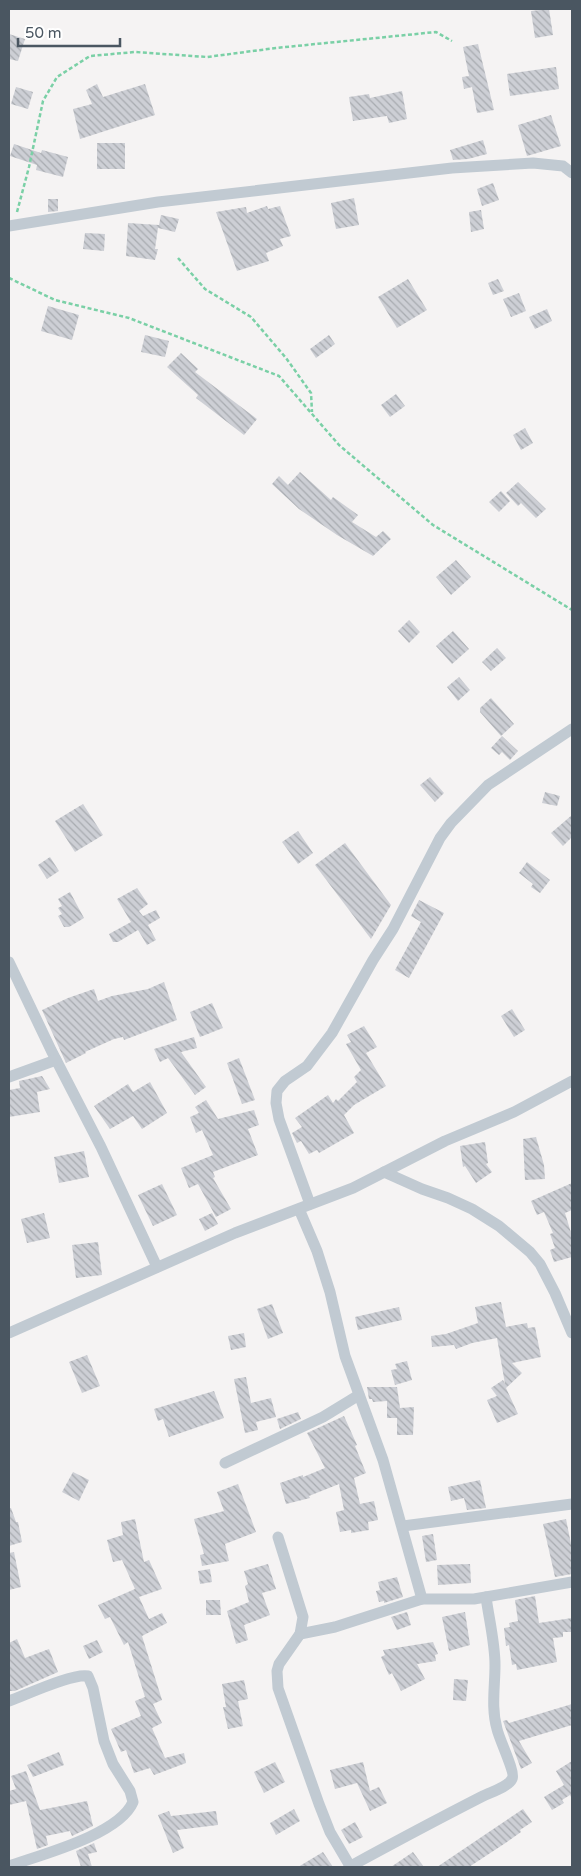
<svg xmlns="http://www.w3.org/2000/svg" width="581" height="1876" viewBox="0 0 581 1876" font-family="'Varela Round',sans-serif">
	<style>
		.building { fill: url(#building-back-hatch) }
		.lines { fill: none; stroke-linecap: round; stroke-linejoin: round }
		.path { stroke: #7ad0a6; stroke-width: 2.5; stroke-dasharray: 4 2.5; stroke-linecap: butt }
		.street { stroke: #c1cad2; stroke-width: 11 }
	</style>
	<defs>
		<pattern id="building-back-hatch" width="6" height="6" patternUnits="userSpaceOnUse" patternTransform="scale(1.25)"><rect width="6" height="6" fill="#cdcfd5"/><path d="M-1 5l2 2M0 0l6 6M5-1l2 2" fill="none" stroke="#a8abb0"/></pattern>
	</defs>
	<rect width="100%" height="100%" fill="#f5f3f3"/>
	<g class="building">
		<path d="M549,9L553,35L535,38L531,11Z"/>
		<path d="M9,34L25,39L18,61L9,59Z"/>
		<path d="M478,44L494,110L477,113L472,87L464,89L462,77L469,76L463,47Z"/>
		<path d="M556,67L559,89L510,96L507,74Z"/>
		<path d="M97,84L103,97L145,84L155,115L80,139L73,109L92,104L86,90Z"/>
		<path d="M16,87L33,92L28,109L11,104Z"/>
		<path d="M402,91L407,119L389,123L387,116L353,121L349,97L369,94L370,98Z"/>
		<path d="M551,115L561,146L527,156L518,125Z"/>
		<path d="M483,140L487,154L468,159L453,160L450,150Z"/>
		<rect x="97" y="143" width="28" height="26"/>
		<path d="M14,144L41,153L42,150L68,157L63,177L36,170L37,165L10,156Z"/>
		<path d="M493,183L499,200L482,206L477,189Z"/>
		<path d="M354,198L359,225L336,229L331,203Z"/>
		<path d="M48,199H58V211L48,212Z"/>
		<path d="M267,206L268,209L280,206L291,236L280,239L283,246L266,253L269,261L237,271L216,212L246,207L247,213Z"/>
		<path d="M481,210L484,229L471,232L469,212Z"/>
		<path d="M161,215L179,219L175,232L158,228L155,249H158L155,260L126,256L128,223L159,225Z"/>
		<path d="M85,233L105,234L104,251L83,249Z"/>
		<path d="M408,279L427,310L397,328L378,297Z"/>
		<path d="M498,279L504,291L493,295L488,283Z"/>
		<path d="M519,293L526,311L511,317L503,299Z"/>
		<path d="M48,306L79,315L72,340L41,331Z"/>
		<path d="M547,309L552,321L535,329L529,317Z"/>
		<path d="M145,335L169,341L165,357L141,352Z"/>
		<path d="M329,335L335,344L316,358L310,349Z"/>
		<path d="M181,353L198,369L195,372L257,419L244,435L196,398L198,395L167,367Z"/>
		<path d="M396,394L405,406L390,417L381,405Z"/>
		<path d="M525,428L533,443L521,450L513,435Z"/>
		<path d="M300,472L331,500L333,497L358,515L352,522L376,537L383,531L391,539L373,556L337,535L299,509L272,484L279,476L288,485Z"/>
		<path d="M518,482L546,509L536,518L521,503L518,506L506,493Z"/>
		<path d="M501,491L510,501L499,512L489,502Z"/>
		<path d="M456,560L471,577L451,595L436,577Z"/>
		<path d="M409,620L420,632L409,643L398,631Z"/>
		<path d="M453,631L469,649L452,664L436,646Z"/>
		<path d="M497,648L506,658L491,671L482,662Z"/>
		<path d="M459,677L470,690L458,701L447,687Z"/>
		<path d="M491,698L514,724L501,736L480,712V708Z"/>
		<path d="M502,736L518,751L510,760L502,752L499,755L491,748Z"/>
		<path d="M430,777L444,793L435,802L420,785Z"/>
		<path d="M545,792L560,796L557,806L542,803Z"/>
		<path d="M83,804L103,835L75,852L55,821Z"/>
		<path d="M572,815V837L563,846L551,833Z"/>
		<path d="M298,831L313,853L298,864L282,842Z"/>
		<path d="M345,843L391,905L371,939L315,865Z"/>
		<path d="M50,857L59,871L47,879L38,865Z"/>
		<path d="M527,862L550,880L540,893L531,887L533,884L519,873Z"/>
		<path d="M137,888L148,904L139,911L143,916L156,910L160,918L148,925L156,940L147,945L138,930L118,942H113L109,934L131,922L117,899Z"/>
		<path d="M70,892L84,918L69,927H64L58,916L62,914L58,908L62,906L58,899Z"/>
		<path d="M419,900L444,913L409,978L395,970L421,922L411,916Z"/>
		<path d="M164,982L177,1020L124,1040L123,1037L114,1039L85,1052L86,1053L66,1063L42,1010L68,998L94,989L98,1001L112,996L148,989Z"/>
		<path d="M212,1003L223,1028L200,1037L190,1012Z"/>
		<path d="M512,1009L525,1030L514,1037L501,1016Z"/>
		<path d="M364,1026L377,1047L366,1053L386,1086L354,1105L344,1115L354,1133L319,1153L317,1150L309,1154L301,1141L297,1143L292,1133L302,1127L295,1118L328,1095L333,1103L336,1099L338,1101L357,1082L354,1077L361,1070L346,1044L351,1042L347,1035Z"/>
		<path d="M194,1037L197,1048L181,1052L206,1087L195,1095L168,1058L160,1062L154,1049Z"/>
		<path d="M239,1058L255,1100L242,1104L227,1063Z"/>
		<path d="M42,1076L50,1089L37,1092L40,1112L9,1117V1090L20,1088L19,1081Z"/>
		<path d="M150,1082L167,1113L142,1129L133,1116L110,1129L94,1106L128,1084L133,1092Z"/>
		<path d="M206,1100L218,1119L254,1110L259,1125L248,1129L258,1155L213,1172L215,1177L213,1178L231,1209L216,1217L198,1184L189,1188L181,1168L213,1155L202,1130L196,1133L190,1117L199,1113L195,1107Z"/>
		<path d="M536,1137L544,1165L545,1179L525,1180L523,1139Z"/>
		<path d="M485,1142L488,1163L486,1164L492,1172L476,1183L465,1166L463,1167L460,1146Z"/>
		<path d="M84,1151L89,1177L59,1183L54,1157Z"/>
		<path d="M572,1183V1210L565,1213L572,1236V1257L554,1262L550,1250L555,1248L550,1234L553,1233L544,1212L537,1215L531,1201Z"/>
		<path d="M162,1184L177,1215L153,1226L138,1195Z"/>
		<path d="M44,1213L50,1238L27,1243L21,1219Z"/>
		<path d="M212,1213L218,1224L205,1231L199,1219Z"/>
		<path d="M98,1242L102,1275L76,1278L72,1245Z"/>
		<path d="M501,1302L506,1327L527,1323L528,1328L535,1327L541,1357L512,1363L522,1373L506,1388L518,1414L497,1423L487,1400L497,1396L491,1388L503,1380L505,1384L497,1338L472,1343L456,1349L454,1345L432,1347L431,1336L446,1334L478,1323L475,1307Z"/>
		<path d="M272,1304L283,1333L268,1339L257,1309Z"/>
		<path d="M399,1307L402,1320L358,1330L355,1317Z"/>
		<path d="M244,1333L246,1347L231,1350L228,1336Z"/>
		<path d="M87,1355L100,1386L82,1393L69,1362Z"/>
		<path d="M407,1361L412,1380L395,1385L391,1370L397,1369L395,1364Z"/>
		<path d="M246,1377L251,1403L271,1398L276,1417L256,1422L258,1430L245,1433L234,1379Z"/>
		<path d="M367,1387H397L400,1408L414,1407L413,1435H397V1418H387V1401L373,1402L372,1399H369Z"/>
		<path d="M214,1391L224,1418L169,1437L163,1419L158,1421L154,1409Z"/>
		<path d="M298,1412L301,1419L280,1429L277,1419Z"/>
		<path d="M344,1416L357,1445L355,1446L366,1473L354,1478L360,1504L374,1501L378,1520L368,1522L369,1530L351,1533V1530L340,1532L336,1512L344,1510L339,1484L309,1496L310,1498L286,1504L280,1483L303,1475V1477L325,1468L307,1433Z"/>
		<path d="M73,1472L89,1480L79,1501L62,1492Z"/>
		<path d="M480,1480L486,1508L467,1510L464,1498L451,1501L448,1487Z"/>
		<path d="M238,1484L256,1532L225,1544L229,1561L202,1566L200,1555L204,1554L194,1519L224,1511L217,1492Z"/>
		<path d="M9,1508H11L16,1522H18L22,1542L9,1546Z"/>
		<path d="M135,1519L144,1562L149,1560L162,1589L139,1597L149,1619L162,1613L167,1623L142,1636L162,1700L153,1704L162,1723L152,1728L165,1758L184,1753L186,1763L154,1775L150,1768L134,1773L126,1750L121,1752L111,1729L141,1716L135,1701L145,1697L128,1642L124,1645L110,1617L105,1619L98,1605L135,1589L122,1560L113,1562L107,1540L123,1535L121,1522Z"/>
		<path d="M566,1519L572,1549V1574L555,1577L543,1524Z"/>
		<path d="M433,1534L437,1560L426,1562L422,1536Z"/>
		<path d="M14,1552L21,1587L9,1590V1553Z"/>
		<path d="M268,1564L276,1589L262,1593L270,1615L244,1625L248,1640L236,1644L227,1611L249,1602L245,1586L248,1584L244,1571Z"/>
		<path d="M470,1564L471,1583L438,1585L437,1565Z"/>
		<path d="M210,1569L212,1582L200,1584L198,1571Z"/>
		<path d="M397,1577L403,1597L384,1603V1601L379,1602L376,1591L380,1590L378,1582Z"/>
		<path d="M535,1596L539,1623L572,1618V1632H563V1637L553,1638L557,1662L517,1670L516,1664L512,1665L509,1645L506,1646L504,1628L510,1627L509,1623L518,1621L515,1600Z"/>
		<path d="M206,1600H220L221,1615H206Z"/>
		<path d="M407,1612L411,1625L397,1630L391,1617Z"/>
		<path d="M465,1612L470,1645L449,1651L442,1617Z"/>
		<path d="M17,1639L25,1658L49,1649L58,1672L15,1691H9V1643Z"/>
		<path d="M97,1640L103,1652L89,1659L83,1646Z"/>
		<path d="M433,1642L438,1654L435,1655L436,1661L417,1664L425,1679L401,1691L392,1673L389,1675L381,1657L385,1655L383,1650Z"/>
		<path d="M454,1679L468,1680L466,1701L453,1700Z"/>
		<path d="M244,1680L248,1699L238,1701L243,1726L228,1729L223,1707H226L222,1684Z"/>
		<path d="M572,1704V1725L519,1741L532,1763L521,1769L503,1721L507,1720L509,1723Z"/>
		<path d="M59,1752L64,1765L33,1777L27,1765Z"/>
		<path d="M572,1761V1799L570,1795L562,1800L564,1803L552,1810L544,1797L564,1785L556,1771Z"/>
		<path d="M275,1762L285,1782L264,1793L254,1772Z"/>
		<path d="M363,1762L370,1791L379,1787L387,1803L370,1811L357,1783L335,1789L330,1770Z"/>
		<path d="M26,1771L40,1810L87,1801L93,1826L72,1836L70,1831L46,1836L48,1845L37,1849L26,1801L9,1805V1791L16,1789L11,1776Z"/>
		<path d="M294,1809L300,1821L276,1835L270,1823Z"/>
		<path d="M523,1809L532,1822L520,1830L521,1832L507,1842L469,1867H437Z"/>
		<path d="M169,1811L171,1816L216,1811L218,1825L177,1830L184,1848L173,1853L158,1815Z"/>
		<path d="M355,1822L363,1837L349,1844L341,1830Z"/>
		<path d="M94,1843L97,1852L88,1854L92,1867H81L76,1851Z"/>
		<path d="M323,1852L333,1867H298Z"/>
		<path d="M413,1852L424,1867H391Z"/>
	</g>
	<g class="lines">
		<g class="path">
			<path d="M17,212L29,167L43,101L57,77L90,56L135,52L207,57L276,48L436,32L452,41"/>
			<path d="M178,258L205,289L251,317L286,358L311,393L312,412"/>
			<path d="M9,278L55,300L129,318L279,376L339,445L433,525L572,610"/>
		</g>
		<g class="street">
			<path d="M9,226L158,202L452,168L533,163L563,166L572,173"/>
			<path d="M9,962L51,1050L101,1147L157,1267"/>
			<path d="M9,1077L56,1060"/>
			<path d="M384,1172L422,1189L448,1198L472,1209L499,1226L530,1252L540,1264L555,1293L572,1333"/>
			<path d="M310,1204L279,1119L276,1103L277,1091L285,1081L307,1066L332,1033L373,960L393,929L440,838L451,823L488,785L572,729"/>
			<path d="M299,1209L317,1251L330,1292L345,1356L383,1460L422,1599"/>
			<path d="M9,1333L235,1233L353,1188L445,1141L514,1112L572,1081"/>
			<path d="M225,1463L323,1417L359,1395"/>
			<path d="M403,1526L572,1504"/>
			<path d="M278,1537L303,1617L300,1634L279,1664L277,1671L278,1688L319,1804L330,1832L350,1866"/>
			<path d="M300,1634L335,1627L422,1599H474L572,1582"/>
			<path d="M9,1701C26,1695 72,1673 88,1676L93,1688L104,1741L113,1764L130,1791L133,1802C119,1835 40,1855 9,1866"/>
			<path d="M349,1867C393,1843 438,1819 483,1796C491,1792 508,1787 512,1779C516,1773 499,1739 497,1729C491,1708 495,1687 495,1665C495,1643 489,1619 486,1597"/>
		</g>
	</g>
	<rect width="581" height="1876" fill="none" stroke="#4a5661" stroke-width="20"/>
	<path d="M18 38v8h102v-8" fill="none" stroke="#4a5661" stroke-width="2.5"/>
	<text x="25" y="38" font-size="15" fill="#4a5661" stroke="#ffffff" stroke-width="4" paint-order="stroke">50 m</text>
</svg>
